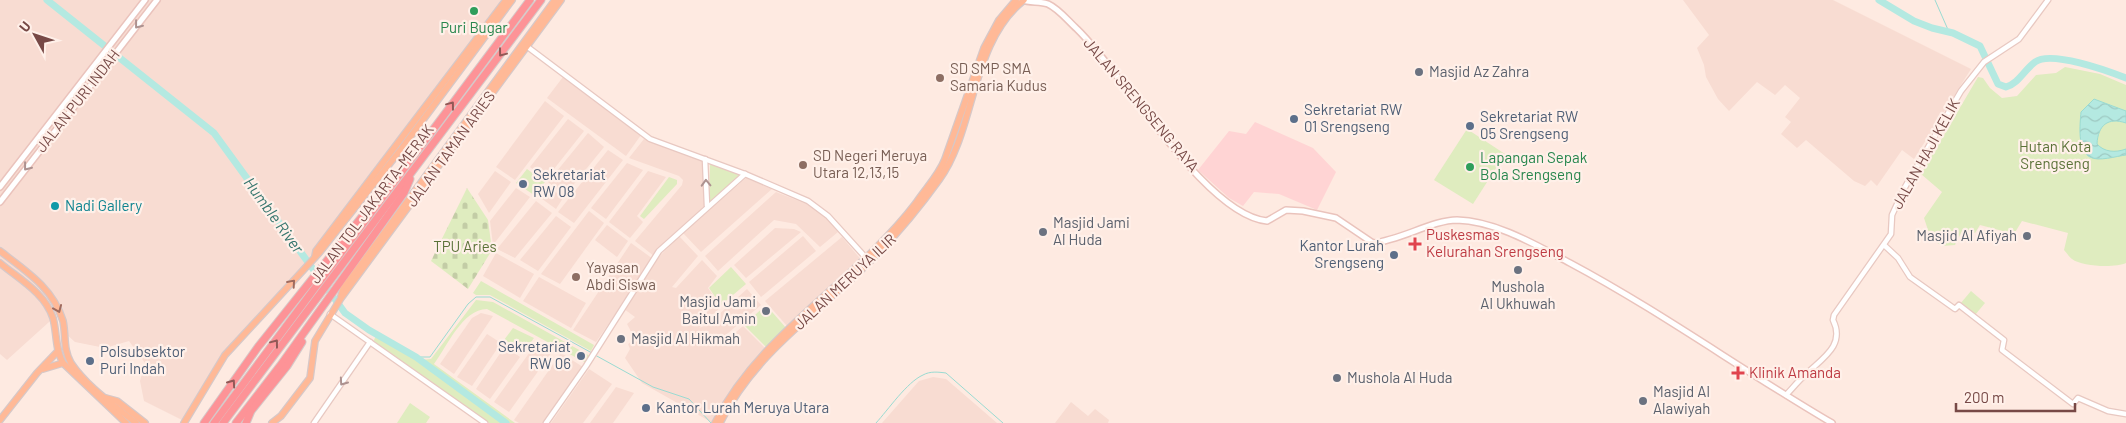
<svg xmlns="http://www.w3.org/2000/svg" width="2126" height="423" viewBox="0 0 2126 423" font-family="Barlow,sans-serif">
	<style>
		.residential { fill: #f8dcd2 }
		.commercial { fill: #ffd4d4 }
		.cemetery { fill: url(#cemetery-stones) }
		.park { fill: #dfecbf }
		.water { fill: url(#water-waves); stroke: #9adbd2 }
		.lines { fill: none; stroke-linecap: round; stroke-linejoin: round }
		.stream { stroke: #9adbd2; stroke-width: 1 }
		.river { stroke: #b4e9e1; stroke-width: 7 }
		.tertiary-casing { stroke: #e8c8c1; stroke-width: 7 }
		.secondary-casing { stroke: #eac3bc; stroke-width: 8 }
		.primary-casing { stroke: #d6c8c8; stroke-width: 8 }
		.motorway-casing { stroke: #d6c8c8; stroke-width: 9 }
		.tertiary { stroke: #fff; stroke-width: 4.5 }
		.secondary { stroke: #fff; stroke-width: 5 }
		.primary { stroke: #ffb997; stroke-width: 5.5 }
		.motorway { stroke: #fd9397; stroke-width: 7 }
		.oneway { stroke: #ad9290 }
		.oneway2 { stroke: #925856 }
		.oneway3 { stroke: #a06b5e }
		.leisure-dot { fill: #2e9e5b; stroke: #fff0e9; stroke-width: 2 }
		.worship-dot { fill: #6b7280; stroke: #fff0e9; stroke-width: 2 }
		.education-dot { fill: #8d6e63; stroke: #fff0e9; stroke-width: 2 }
		.service-dot { fill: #5c6f8a; stroke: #fff0e9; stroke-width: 2 }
		.culture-dot { fill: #0f9aa8; stroke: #fff0e9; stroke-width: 2 }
		.health-dot { fill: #e0444e; stroke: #fff0e9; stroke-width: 2 }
		.labels { text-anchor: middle; stroke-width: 4.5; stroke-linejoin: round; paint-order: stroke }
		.leisure-label { font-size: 15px; fill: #27864d; stroke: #fff0e9 }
		.education-label { font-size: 15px; fill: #785e54; stroke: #fff0e9; text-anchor: start }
		.worship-label { font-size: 15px; fill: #5b616d; stroke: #fff0e9; text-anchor: start }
		.street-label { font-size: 15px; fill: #774946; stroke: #fff0e9 }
		.service-label { font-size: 15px; fill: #4e5e75; stroke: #fff0e9; text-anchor: start }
		.park-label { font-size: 15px; fill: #5b7238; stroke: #fff0e9 }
		.culture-label { font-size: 15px; fill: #0d838f; stroke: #fff0e9; text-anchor: start }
		.health-label { font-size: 15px; fill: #be3a42; stroke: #fff0e9; text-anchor: start }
		.water-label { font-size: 16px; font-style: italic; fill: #36766e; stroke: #fff0e9 }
	</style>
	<defs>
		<pattern id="cemetery-stones" width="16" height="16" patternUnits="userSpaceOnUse" patternTransform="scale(1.25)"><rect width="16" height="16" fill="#dfecbf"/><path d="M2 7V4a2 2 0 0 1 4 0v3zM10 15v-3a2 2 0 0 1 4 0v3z" fill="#c3cca6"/></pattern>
		<pattern id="water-waves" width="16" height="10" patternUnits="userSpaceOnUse" patternTransform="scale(1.25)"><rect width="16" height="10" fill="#b4e9e1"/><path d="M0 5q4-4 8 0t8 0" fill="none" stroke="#9ec9c2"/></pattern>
	</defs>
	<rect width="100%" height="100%" fill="#feeae1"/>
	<g class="residential">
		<path d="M0,0H512L319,253L237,339L184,421L144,401L140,381L145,363L129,341L105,348L75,342L65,333L59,313L7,360L0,354Z"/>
		<path d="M1683,0H1833L1971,69L1914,159L1902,150L1877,186L1871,180L1865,186L1854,181L1806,140L1797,148L1781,134L1791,122L1785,117L1800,98L1785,85L1775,95L1757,82L1729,111L1718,99L1706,77L1704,65L1697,48L1709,35Z"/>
		<path d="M563,77L641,135L626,156L547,98Z"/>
		<path d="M545,101L564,116L515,180L496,167Z"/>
		<path d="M568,119L584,131L546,179L530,167Z"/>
		<path d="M588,133L604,147L565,195L548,182Z"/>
		<path d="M644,139L705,162L704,206L654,256L635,241L682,185L683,180L679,176L629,158Z"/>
		<path d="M608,150L623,160L574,223L558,212Z"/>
		<path d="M627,163L643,170L606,219L591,208Z"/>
		<path d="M495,171L511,182L489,213L478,194Z"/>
		<path d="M648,171L666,177L637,216L643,222L630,238L609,222Z"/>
		<path d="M746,178L772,189L701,252L683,233Z"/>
		<path d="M547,185L563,198L556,209L538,196Z"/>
		<path d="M516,188L530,197L493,245L490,221Z"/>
		<path d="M776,192L809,205L827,217L838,232L820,247L796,224L774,220L718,271L705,256Z"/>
		<path d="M536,201L552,213L515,258L497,249Z"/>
		<path d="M589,211L604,223L560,284L541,274Z"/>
		<path d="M556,216L571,227L538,271L520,260Z"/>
		<path d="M607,225L628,241L617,257L595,240Z"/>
		<path d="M775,228L794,229L801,232L746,278L734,265Z"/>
		<path d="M679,236L698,256L672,287L676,288L702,260L717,276L708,288L721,307L699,328L707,325L747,289L761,305L714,345H721L743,326L766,349L711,422L642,383L625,358L630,349L628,344L635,339L627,324L635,317L624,309L656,260Z"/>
		<path d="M803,236L816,251L761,297L749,282Z"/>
		<path d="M842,237L863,262L788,327L765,301Z"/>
		<path d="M631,243L653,259L596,342L573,330Z"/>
		<path d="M496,253L534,274L520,298L483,276Z"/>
		<path d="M539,277L586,303L571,328L523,301Z"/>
		<path d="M481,313L493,316L454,374L440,364L472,318Z"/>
		<path d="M487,334L501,343L472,386L457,377Z"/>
		<path d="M537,342L554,349L509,412L494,402Z"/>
		<path d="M505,346L520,357L490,399L476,389Z"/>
		<path d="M561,353L583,367L544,423H519L514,420Z"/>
		<path d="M589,369L612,384L583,423H551Z"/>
		<path d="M933,377L946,379L997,423H882L919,381Z"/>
		<path d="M616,387L634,393L613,423H590Z"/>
		<path d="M1071,402L1088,416L1095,409L1109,420L1108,423H1055Z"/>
	</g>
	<path class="commercial" d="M1255,122L1313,148L1336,172L1317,210L1279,194L1254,192L1243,206L1229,198L1198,170L1229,131L1246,134Z"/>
	<path class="cemetery" d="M467,188L488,220L492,250L468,289L431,261Z"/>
	<g class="park">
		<path d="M2065,67L2100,74L2126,85V263C2116,268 2082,267 2072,259C2069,257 2067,253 2064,250L2068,233L2022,221L2014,234L1980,225L1975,233L1963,229L1955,245L1942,246L1931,239L1924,218L1942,192L1921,174L1978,77L1983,78L1990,88L2002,98L2017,96L2036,75L2056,73Z"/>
		<path d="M1467,129L1505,154L1473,204L1434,180Z"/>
		<path d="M710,164L742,175L709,203Z"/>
		<path d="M527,169L545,182L534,195L516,183Z"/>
		<path d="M669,177L677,180V184L644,219L640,216Z"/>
		<path d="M731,267L746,284L721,305L709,288Z"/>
		<path d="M481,281L594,345L591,351L490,295H476L473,293Z"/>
		<path d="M1971,291L1985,303L1975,315L1960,304Z"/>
		<path d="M476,300L493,302L590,356L586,363L487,309C462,310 448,345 434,364L515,423H509L421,360L431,359Z"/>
		<path d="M766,305L787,329L767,348L744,325Z"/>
		<path d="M513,328L534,338L523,353L504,340Z"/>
		<path d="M376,336L416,359L504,423H489L373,342Z"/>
		<path d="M410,403L430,417L426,423H397Z"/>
	</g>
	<path class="water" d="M2094,99L2126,111V123C2108,117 2098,125 2097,144C2104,152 2115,153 2126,149V155C2117,156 2098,162 2090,157C2077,151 2080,124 2081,112Z"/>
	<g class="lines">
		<g class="stream">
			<path d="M1935,0L1949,32"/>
			<path d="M595,355L653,387L689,399L711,423"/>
			<path d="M416,357H430L468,304L476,297H490L592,353"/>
			<path d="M876,423C888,410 907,382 923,375C930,371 938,372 946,373L1003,423"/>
		</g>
		<g class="river">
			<path d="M47,0L214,133L345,313L369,330L416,357L506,423"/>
			<path d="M1879,0L1914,21L1932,28L1953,33L1980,46L1998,84L2006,87C2019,83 2024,70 2035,62C2051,50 2108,71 2126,78"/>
		</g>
		<defs>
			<g id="tertiary">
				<path d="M525,45L650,139L745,174L808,201L828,216L867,259"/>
				<path d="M705,159L707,206"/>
				<path d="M1884,245L1898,258L1910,277L1955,309L1959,305L2004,340L2002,350L2073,404L2078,398L2108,411L2126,414"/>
				<path d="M330,314L485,423"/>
				<path d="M1786,395C1792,389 1798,381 1805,375C1821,359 1846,346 1833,320L1834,315L1891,234L1892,215L1905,187L1961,91L1984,62L2019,39L2048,0"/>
				<path d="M314,423L370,342"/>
				<path d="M546,423L586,366L659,251L745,174"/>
			</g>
			<g id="secondary">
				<path d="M1022,0C1030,3 1040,1 1048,4C1059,9 1068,21 1077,29C1124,74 1205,215 1267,221L1286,210L1303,211L1336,218L1373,243C1401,240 1433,220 1457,220C1496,221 1536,245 1570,263C1660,311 1743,371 1832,423"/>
				<path d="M0,187L145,0"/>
				<path d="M0,202L157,0"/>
			</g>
			<g id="primary">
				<path d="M0,251C26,271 53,288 63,321C66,335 63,350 71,363C87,387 114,405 136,423"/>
				<path d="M315,256L316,251L506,0"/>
				<path d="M0,263C19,279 45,293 53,318C57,333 55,349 63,363L126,423"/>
				<path d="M341,296L343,289L555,0"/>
				<path d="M43,369L63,363"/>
				<path d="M106,398L117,401L145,423"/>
				<path d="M0,420L37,373L58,351"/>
				<path d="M184,423L225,355L319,253L402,148L512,0"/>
				<path d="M272,423L281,416L310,378L315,341L341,298L561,0"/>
				<path d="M715,423C761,332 855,283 916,203C926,188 939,175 945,159L984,48L999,20L1016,0"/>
				<path d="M720,423C751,359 809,318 860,271C889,244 916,212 939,180C976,129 970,43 1024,0"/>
			</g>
			<g id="motorway">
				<path d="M204,423L258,347L373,203"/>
				<path d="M214,423L530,0"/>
				<path d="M223,423L541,0"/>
				<path d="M236,423L280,366L404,193L410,179"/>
				<path d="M246,423L251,411L287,366L302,342"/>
			</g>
		</defs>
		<use href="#tertiary" class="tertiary-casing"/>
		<use href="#secondary" class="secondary-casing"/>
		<use href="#primary" class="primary-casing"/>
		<use href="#motorway" class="motorway-casing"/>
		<use href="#tertiary" class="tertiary"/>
		<use href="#secondary" class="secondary"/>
		<use href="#primary" class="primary"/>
		<use href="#motorway" class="motorway"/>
	</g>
	<defs><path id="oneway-chevron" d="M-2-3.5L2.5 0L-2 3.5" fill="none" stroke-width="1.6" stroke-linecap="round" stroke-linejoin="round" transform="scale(1.25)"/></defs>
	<g class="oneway">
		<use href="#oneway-chevron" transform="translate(138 25) rotate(128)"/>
		<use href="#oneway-chevron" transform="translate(27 167) rotate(128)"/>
		<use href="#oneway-chevron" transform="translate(706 183) rotate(-92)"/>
		<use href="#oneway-chevron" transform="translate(343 382) rotate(125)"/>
	</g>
	<g class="oneway2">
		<use href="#oneway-chevron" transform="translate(502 53) rotate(127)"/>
		<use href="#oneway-chevron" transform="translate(451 105) rotate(-53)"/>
		<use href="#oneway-chevron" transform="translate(275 343) rotate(-53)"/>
		<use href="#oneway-chevron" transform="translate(232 383) rotate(-55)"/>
	</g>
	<g class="oneway3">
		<use href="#oneway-chevron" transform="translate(292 283) rotate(-49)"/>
		<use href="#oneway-chevron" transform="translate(58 309) rotate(67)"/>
	</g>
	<g class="leisure-dot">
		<circle cx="474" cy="11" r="5"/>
		<circle cx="1470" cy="167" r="5"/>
	</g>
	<g class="worship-dot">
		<circle cx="1419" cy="72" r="5"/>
		<circle cx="1043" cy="232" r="5"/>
		<circle cx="2027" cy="236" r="5"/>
		<circle cx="1518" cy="270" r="5"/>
		<circle cx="766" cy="311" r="5"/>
		<circle cx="621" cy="339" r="5"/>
		<circle cx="1337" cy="378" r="5"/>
		<circle cx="1643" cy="401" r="5"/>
	</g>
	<g class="education-dot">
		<circle cx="940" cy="78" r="5"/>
		<circle cx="803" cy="165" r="5"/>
		<circle cx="576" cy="277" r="5"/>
	</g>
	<g class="service-dot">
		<circle cx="1294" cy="119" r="5"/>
		<circle cx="1470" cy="126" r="5"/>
		<circle cx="523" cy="184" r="5"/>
		<circle cx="1394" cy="255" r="5"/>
		<circle cx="581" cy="356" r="5"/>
		<circle cx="90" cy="361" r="5"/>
		<circle cx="646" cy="408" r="5"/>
	</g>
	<circle class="culture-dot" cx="55" cy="206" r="5"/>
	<g class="health-dot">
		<path d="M1412.5 236.5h5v5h5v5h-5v5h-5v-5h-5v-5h5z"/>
		<path d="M1735.5 365.5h5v5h5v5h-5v5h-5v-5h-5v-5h5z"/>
	</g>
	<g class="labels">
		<g class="leisure-label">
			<text x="474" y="33">Puri Bugar</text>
			<text x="1480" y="163" text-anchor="start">Lapangan Sepak<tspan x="1480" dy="17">Bola Srengseng</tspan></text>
		</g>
		<g class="education-label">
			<text x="950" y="74">SD SMP SMA<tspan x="950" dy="17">Samaria Kudus</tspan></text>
			<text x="813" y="161">SD Negeri Meruya<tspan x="813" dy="17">Utara 12,13,15</tspan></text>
			<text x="586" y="273">Yayasan<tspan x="586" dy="17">Abdi Siswa</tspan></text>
		</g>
		<g class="worship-label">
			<text x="1429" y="77">Masjid Az Zahra</text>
			<text x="1053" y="228">Masjid Jami<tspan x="1053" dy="17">Al Huda</tspan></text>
			<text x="2017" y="241" text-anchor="end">Masjid Al Afiyah</text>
			<text x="1518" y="292" text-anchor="middle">Mushola<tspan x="1518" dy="17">Al Ukhuwah</tspan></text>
			<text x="756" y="307" text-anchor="end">Masjid Jami<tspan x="756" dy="17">Baitul Amin</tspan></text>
			<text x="631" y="344">Masjid Al Hikmah</text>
			<text x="1347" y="383">Mushola Al Huda</text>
			<text x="1653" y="397">Masjid Al<tspan x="1653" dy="17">Alawiyah</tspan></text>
		</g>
		<g class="street-label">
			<text transform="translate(78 101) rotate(-52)" y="5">JALAN PURI INDAH</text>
			<text transform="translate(1141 105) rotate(50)" y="5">JALAN SRENGSENG RAYA</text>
			<text transform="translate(451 149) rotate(-54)" y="5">JALAN TAMAN ARIES</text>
			<text transform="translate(1926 154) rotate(-61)" y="5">JALAN HAJI KELIK</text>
			<text transform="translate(372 204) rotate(-53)" y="5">JALAN TOL JAKARTA–MERAK</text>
			<text transform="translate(845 282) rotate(-43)" y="5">JALAN MERUYA ILIR</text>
		</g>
		<g class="service-label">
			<text x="1304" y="115">Sekretariat RW<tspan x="1304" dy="17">01 Srengseng</tspan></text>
			<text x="1480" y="122">Sekretariat RW<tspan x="1480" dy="17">05 Srengseng</tspan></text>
			<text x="533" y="180">Sekretariat<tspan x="533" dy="17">RW 08</tspan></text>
			<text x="1384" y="251" text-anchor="end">Kantor Lurah<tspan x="1384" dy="17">Srengseng</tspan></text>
			<text x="571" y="352" text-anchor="end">Sekretariat<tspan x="571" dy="17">RW 06</tspan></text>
			<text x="100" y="357">Polsubsektor<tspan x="100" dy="17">Puri Indah</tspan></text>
			<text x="656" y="413">Kantor Lurah Meruya Utara</text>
		</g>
		<g class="park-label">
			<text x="2055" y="152">Hutan Kota<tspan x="2055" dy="17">Srengseng</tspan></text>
			<text x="465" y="252">TPU Aries</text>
		</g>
		<g class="culture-label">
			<text x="65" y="211">Nadi Gallery</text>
		</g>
		<g class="health-label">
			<text x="1426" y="240">Puskesmas<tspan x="1426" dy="17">Kelurahan Srengseng</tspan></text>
			<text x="1749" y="378">Klinik Amanda</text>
		</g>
		<g class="water-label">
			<text transform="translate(274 215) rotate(54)" y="6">Humble River</text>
		</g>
	</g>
	<g transform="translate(35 35) rotate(310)" stroke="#fff0e9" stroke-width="4" paint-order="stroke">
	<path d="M0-4L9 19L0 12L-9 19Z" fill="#774946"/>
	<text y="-8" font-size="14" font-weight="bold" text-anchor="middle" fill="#774946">U</text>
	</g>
	<path d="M1956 403v8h119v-8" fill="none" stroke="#774946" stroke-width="2.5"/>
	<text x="1964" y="403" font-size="15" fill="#774946" stroke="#fff0e9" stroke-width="4" paint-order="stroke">200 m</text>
</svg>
